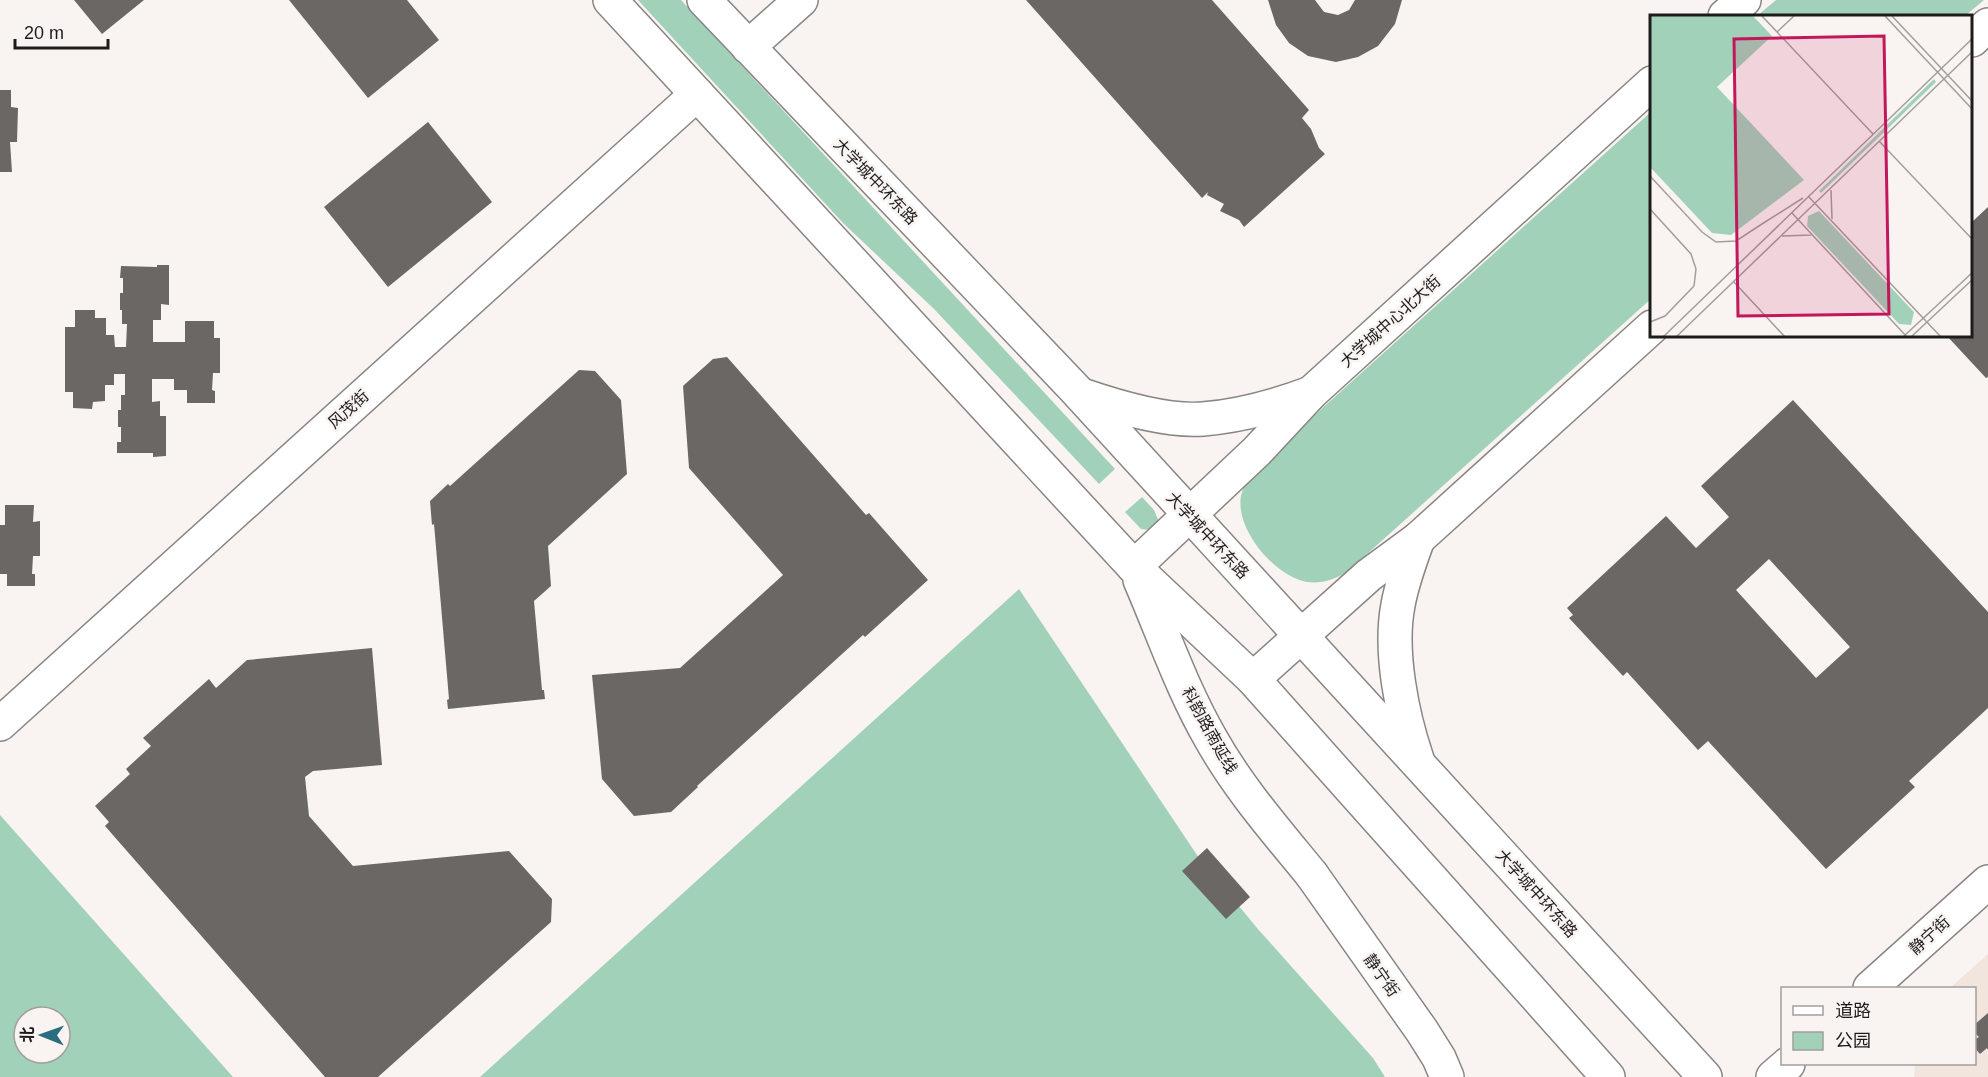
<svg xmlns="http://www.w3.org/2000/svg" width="1988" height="1077" viewBox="0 0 1988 1077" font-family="Arial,'Noto Sans SC',sans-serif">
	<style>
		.built { fill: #f1e5de }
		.green { fill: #a1d2b9; fill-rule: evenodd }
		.building { fill: #6b6765; fill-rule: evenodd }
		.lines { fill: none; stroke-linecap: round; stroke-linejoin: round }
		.secondary-casing { stroke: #898583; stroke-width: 36 }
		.primary-casing { stroke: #898583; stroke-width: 36 }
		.secondary { stroke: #fff; stroke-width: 33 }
		.primary { stroke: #fff; stroke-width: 33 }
		.labels { text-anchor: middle; stroke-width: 5; stroke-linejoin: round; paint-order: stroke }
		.street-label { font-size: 16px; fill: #1e1c1b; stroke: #f9f4f2 }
		.inset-road { fill: none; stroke: #a19e9c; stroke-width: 1.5 }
		.view { fill: #c2185b; fill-opacity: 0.15; stroke: #c2185b; stroke-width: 3 }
		.inset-edge { fill: none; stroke: #1e1c1b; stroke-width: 3 }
	</style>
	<rect width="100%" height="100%" fill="#f9f4f2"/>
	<path class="built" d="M1988,954V1077H1914L1915,1064H1974V988H1950Z"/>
	<g class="green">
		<path d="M638,0H681L1115,469L1099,484L934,309L843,223Z"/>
		<path d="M1776,0H1984L1965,16H1757Z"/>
		<path d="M1652,111V298L1347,572C1335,579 1322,584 1307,582C1275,576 1235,530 1241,496C1243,485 1251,476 1257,467Z"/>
		<path d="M1142,497L1154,510L1159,522L1151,530L1141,529L1125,512Z"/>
		<path d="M1019,589L1197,855L1257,928L1373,1058L1385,1077H480Z"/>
		<path d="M0,815L233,1077H0ZM24,1017H60V1053H24Z"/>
	</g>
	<g class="building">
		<path d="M74,0H144L102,34Z"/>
		<path d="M289,0H407L439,40L368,98Z"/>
		<path d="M1026,0H1212L1309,110L1302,118L1311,129L1319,148L1325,154L1244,227L1239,220L1220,211L1224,204L1207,195L1208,192L1202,198Z"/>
		<path d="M1268,0H1315L1324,12L1338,15L1349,10L1355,0H1402L1395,24L1378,46L1358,57L1336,62L1308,56L1289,43L1276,25Z"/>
		<path d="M0,90H11V107L18,108L17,142H10L12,172H0Z"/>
		<path d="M428,122L492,202L388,287L324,207Z"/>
		<path d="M1988,207V377L1986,378L1947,336H1972V222Z"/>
		<path d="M157,265H169V305L161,304V320H153V342H185V321H214V338H220V373H213L212,390L215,391V403H187V390H174V379H152V402L160,401V416H166V456L153,457V453H117V442H121V427H118V410H121V395H125V374H114V385H105V401L93,402L92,409L73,408V392H65V327H75V310H95V318H106V335H114L115,347H126L127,324H122V310H120V293H123V278H120L121,266L157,267Z"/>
		<path d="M727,357L866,515L869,513L928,580L865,637L863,635L697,786L698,787L671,812L634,816L602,779L592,675L680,668L783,575L689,468L683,386L713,359Z"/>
		<path d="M579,370L595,371L621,400L627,474L548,546L551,586L534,601L542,690H544L545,699L448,709L447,700L449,699L434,524L432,525L430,501L448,484L450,486Z"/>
		<path d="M1793,400L1988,612V708L1909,781L1915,787L1826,869L1708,741L1698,750L1627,672L1623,676L1569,618L1573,615L1567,608L1666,516L1696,548L1729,517L1701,486ZM1769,559L1850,647L1816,678L1736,590Z"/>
		<path d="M5,505H34L33,522L40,521V556H33L32,574H35V586H7V574H0V525H5Z"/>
		<path d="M372,648L382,765L313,771L305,777L309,816L353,866L509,851L552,899L551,922L378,1077H325L105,826L109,822L95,806L130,774L126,769L151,746L143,738L209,679L216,688L247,660Z"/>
		<path d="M1207,848L1250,897L1226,919L1182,871Z"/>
		<path d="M1988,1013V1050L1987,1048L1980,1054L1974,1047V1040L1979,1037L1974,1032V1025Z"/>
	</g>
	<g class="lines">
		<defs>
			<g id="secondary">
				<path d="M1725,16L1744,0"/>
				<path d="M1972,40L1988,25"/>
				<path d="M748,47L801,0"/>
				<path d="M1134,567L1257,451L1311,393L1652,83"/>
				<path d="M1253,679L1369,575L1418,539L1652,327"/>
				<path d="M0,724L697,94"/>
				<path d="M1312,875L1422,1031L1439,1058L1447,1077"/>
				<path d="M1870,988L1988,882"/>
				<path d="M1773,1077L1788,1064"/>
			</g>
			<g id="primary">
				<path d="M610,0L1134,567L1253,679L1608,1077"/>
				<path d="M704,0L1074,388L1705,1077"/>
				<path d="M1082,395C1117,407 1166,422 1203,419C1241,416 1276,406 1311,393"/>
				<path d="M1140,580C1163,633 1182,689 1211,739C1239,789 1277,832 1312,875"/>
				<path d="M1417,759C1402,715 1389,651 1398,605C1402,582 1410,561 1418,539"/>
			</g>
		</defs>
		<use href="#secondary" class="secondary-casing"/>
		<use href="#primary" class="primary-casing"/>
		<use href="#secondary" class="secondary"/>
		<use href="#primary" class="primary"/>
	</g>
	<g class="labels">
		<g class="street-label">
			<text transform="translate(876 181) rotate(46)" y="6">大学城中环东路</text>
			<text transform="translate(1390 321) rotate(-42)" y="6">大学城中心北大街</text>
			<text transform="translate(348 409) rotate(-42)" y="6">风茂街</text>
			<text transform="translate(1208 535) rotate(47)" y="6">大学城中环东路</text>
			<text transform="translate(1210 730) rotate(61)" y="6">科韵路南延线</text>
			<text transform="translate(1537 893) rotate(48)" y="6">大学城中环东路</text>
			<text transform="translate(1929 935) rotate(-42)" y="6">静宁街</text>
			<text transform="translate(1382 975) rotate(55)" y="6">静宁街</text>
		</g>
	</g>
	<g transform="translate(1650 15)">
		<rect width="322" height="322" fill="#f9f4f2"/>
		<path d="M0,1H103L122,21L67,72L154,165L81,220L62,218L0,152ZM284,64L286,67L171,178L169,176ZM169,196L264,297L261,310L249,309L157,211L158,201Z" fill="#a1d2b9"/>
		<path class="inset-road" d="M112,1L223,119M235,1L323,95M242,1L323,87M127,17L144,1M229,126L323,225M0,161L52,217L66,227L86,226L115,207M181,175L182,204M158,181L291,322M0,194L41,239L46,254L44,271M142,198L257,322M115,207L153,183M132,221L161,220M83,266L135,322M0,307L15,301L44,271M254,321L323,257M13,322L323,23M26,322L323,36M261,322L323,264"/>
		<path class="view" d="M234,21L239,299L88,301L84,24Z"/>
		<rect width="322" height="322" class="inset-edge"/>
	</g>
	<rect x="1781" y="987" width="195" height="78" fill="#f9f4f2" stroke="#a19e9c" stroke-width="1.5"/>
	<rect x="1793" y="1006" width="30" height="9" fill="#ffffff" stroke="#a19e9c" stroke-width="1.5"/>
	<text x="1835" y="1017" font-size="18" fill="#1e1c1b">道路</text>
	<rect x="1793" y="1032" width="30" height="18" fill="#a1d2b9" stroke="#a19e9c" stroke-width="1.5"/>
	<text x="1835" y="1047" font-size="18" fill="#1e1c1b">公园</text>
	<g transform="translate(42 1035) rotate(271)"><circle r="28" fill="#f9f4f2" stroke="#a19e9c" stroke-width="1.5"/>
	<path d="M0-4.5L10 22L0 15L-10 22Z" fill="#2a6e7e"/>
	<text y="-9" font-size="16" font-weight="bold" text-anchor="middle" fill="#1e1c1b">北</text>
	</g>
	<path d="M15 39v9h93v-9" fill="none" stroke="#1e1c1b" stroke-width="3"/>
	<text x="24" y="39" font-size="18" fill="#1e1c1b" stroke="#f9f4f2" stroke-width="4.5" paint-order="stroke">20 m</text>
</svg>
